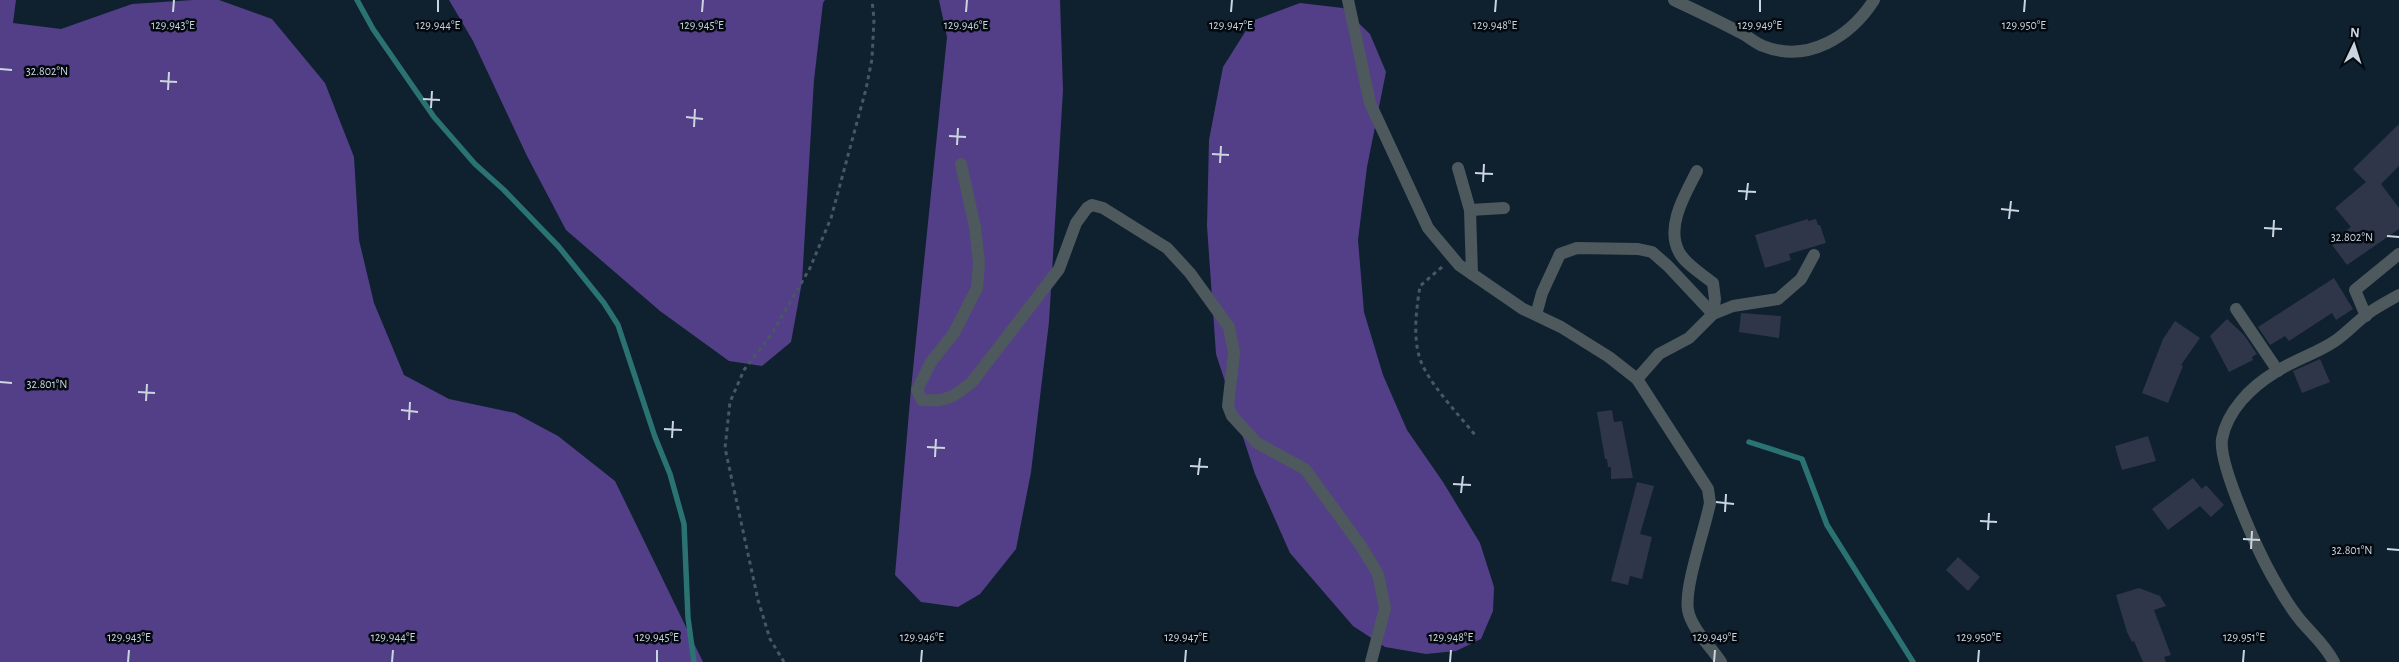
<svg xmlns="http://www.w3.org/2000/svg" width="2399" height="662" viewBox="0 0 2399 662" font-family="'Alegreya Sans',sans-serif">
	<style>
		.forest { fill: #533f87 }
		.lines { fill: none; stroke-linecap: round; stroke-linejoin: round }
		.stream { stroke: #2b7273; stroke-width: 5.5 }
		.building { fill: #2f364a }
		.path { stroke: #485764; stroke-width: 3; stroke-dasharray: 4 4; stroke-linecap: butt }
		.street { stroke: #4d595d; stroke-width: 12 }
		.ticks { fill: none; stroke: #cad5df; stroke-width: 2 }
		.ticks-label { font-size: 12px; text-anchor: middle; fill: #cad5df; stroke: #040910; stroke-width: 5; stroke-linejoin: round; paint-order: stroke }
	</style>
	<rect width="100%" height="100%" fill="#0f202f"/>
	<g class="forest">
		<path d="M0,0H16L13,23L61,29L132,4L193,0H219L272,19L325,83L354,157L359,240L374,303L404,375L449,399L515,413L558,436L615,481L703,662H0Z"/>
		<path d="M449,0H825L823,3L814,80L802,282L791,342L762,366L729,361L660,311L566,230L527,156L473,41Z"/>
		<path d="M939,0H1060L1063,90L1049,322L1031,472L1016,549L980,594L958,607L921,602L895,575L911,389L947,37Z"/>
		<path d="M1300,3L1343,8L1370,34L1386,72L1367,167L1358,240L1364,312L1383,375L1407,430L1443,482L1480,543L1494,587L1493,611L1481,639L1456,651L1426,654L1385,647L1353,626L1290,553L1255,474L1216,354L1207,226L1209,140L1223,67L1252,21Z"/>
	</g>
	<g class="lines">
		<g class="stream">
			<path d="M357,0L373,29L434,117L475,164L504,190L559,247L604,303L618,325L655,437L670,474L684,524L688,618L694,662"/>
			<path d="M1749,442L1802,459L1827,525L1913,662"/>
		</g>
	</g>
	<g class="building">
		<path d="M2399,124V166L2381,184L2399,208V229L2347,265L2330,242L2351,227L2335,208L2366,182L2353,169Z"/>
		<path d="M1808,219V221L1816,219L1818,225H1820L1826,243L1789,254L1791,260L1765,268L1755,235Z"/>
		<path d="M2334,278L2353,309L2336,320L2332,313L2289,341L2285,336L2270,345L2258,327Z"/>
		<path d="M1741,313L1781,316L1779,338L1739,332Z"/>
		<path d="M2227,319L2244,335L2257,354L2252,357L2253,360L2229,372L2210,336Z"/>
		<path d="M2175,321L2200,338L2181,365L2183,366L2168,403L2142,393L2163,339Z"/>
		<path d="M2320,359L2330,382L2302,393L2293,371Z"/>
		<path d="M1612,410L1614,422L1622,421L1633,478L1611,479V467H1608L1607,459H1605L1597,412Z"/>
		<path d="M2148,436L2156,461L2122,470L2115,446Z"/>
		<path d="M2193,478L2202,489L2206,485L2224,505L2211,517L2200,506L2168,530L2152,509Z"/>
		<path d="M1637,482L1654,486L1640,534L1652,537L1642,579L1630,576L1628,585L1611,581Z"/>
		<path d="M1958,557L1980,577L1968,591L1946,570Z"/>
		<path d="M2139,588L2160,596L2166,606L2154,610L2171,655L2164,657L2166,662H2143L2134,641L2132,642L2127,632L2116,595Z"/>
	</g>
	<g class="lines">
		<g class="path">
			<path d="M1442,267L1420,286C1416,312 1411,346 1425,370C1437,392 1459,415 1475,435"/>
			<path d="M784,662L770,639L758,600L725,448L730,402L744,370L771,335L810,268L831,218L866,89L872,59L874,19L872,0"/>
		</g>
		<g class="street">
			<path d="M1348,0L1370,103L1428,228L1459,265L1523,309L1561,327L1609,357L1637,379L1708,489L1710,503C1705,529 1684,587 1688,610C1691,628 1711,647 1721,662"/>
			<path d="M1674,0C1697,11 1721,22 1743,34C1750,38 1756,43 1763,46C1808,64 1851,36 1874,0"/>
			<path d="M961,164L975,227L979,263L977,288L954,333L931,362L917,390L922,400C947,402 954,397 972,382L1059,269L1076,223L1087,208L1092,205L1103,208L1167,248L1190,273L1229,327L1234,353L1228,406L1232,416L1257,443L1305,469L1361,546L1378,574L1385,608L1371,662"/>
			<path d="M1458,168L1470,210L1472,274"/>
			<path d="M1470,210L1504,208"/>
			<path d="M2236,309L2278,371"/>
			<path d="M1536,315L1542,293L1560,254L1577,248L1638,249L1652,252L1668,266L1713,314L1733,306L1778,299L1801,279L1814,255"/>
			<path d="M2366,316L2355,290L2399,254"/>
			<path d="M1637,379L1659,354L1689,338L1713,314L1715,299L1713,283C1702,274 1685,264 1679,252C1665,226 1686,193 1697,171"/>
			<path d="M2334,662C2325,645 2313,635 2301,621C2292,610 2283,596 2276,583C2261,558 2218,465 2222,439C2227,411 2251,387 2274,373C2293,360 2316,354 2335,341C2348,332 2359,319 2373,310C2381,305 2390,300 2399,295"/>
		</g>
	</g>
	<path class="ticks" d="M173,12L174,0M438,12V0M702,12L703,0M966,12L967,0M1231,12L1232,0M1495,12L1496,0M1760,12V0M2024,12L2025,0M0,69L12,70M160,81L177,82M168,90L169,72M423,99L440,100M431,108L432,91M686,117L703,119M694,127L695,109M949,136L966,137M957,145L958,128M1212,154L1229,155M1220,163L1221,146M1475,173L1493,174M1483,182L1484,164M1738,191L1756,192M1746,200L1748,183M2001,209L2019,211M2009,219L2011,201M2264,228L2282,229M2387,236L2399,237M2273,237L2274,220M0,382L12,383M138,392L155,393M146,401L147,384M401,410L418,412M409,420L410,402M664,429L682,430M672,438L673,421M927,447L945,448M935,457L936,439M1190,466L1208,467M1198,475L1200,458M1453,484L1471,485M1461,493L1463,476M1716,502L1734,504M1725,512L1726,494M1980,521L1997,522M1988,530L1989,513M2243,539L2260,540M2251,549L2252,531M2387,549L2399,550M128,662L129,650M392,662L393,650M657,662V650M921,662L922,650M1185,662L1186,650M1450,662L1451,650M1714,662L1715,650M1978,662L1979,650M2243,662L2244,650"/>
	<g class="ticks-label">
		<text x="173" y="29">129.943°E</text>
		<text x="438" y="29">129.944°E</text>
		<text x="702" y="29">129.945°E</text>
		<text x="966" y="29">129.946°E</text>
		<text x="1231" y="29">129.947°E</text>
		<text x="1495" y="29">129.948°E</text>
		<text x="1760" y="29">129.949°E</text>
		<text x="2024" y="29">129.950°E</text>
		<text x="47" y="75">32.802°N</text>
		<text x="2352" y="241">32.802°N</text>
		<text x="47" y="388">32.801°N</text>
		<text x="2352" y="554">32.801°N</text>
		<text x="129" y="641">129.943°E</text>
		<text x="393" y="641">129.944°E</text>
		<text x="657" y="641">129.945°E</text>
		<text x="922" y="641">129.946°E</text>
		<text x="1186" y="641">129.947°E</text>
		<text x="1451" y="641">129.948°E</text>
		<text x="1715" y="641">129.949°E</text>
		<text x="1979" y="641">129.950°E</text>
		<text x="2244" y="641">129.951°E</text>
	</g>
	<g transform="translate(2354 45) rotate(4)" stroke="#040910" stroke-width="4" paint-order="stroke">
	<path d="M0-4L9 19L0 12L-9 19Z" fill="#cad5df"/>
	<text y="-8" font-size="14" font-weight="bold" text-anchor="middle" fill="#cad5df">N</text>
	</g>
</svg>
